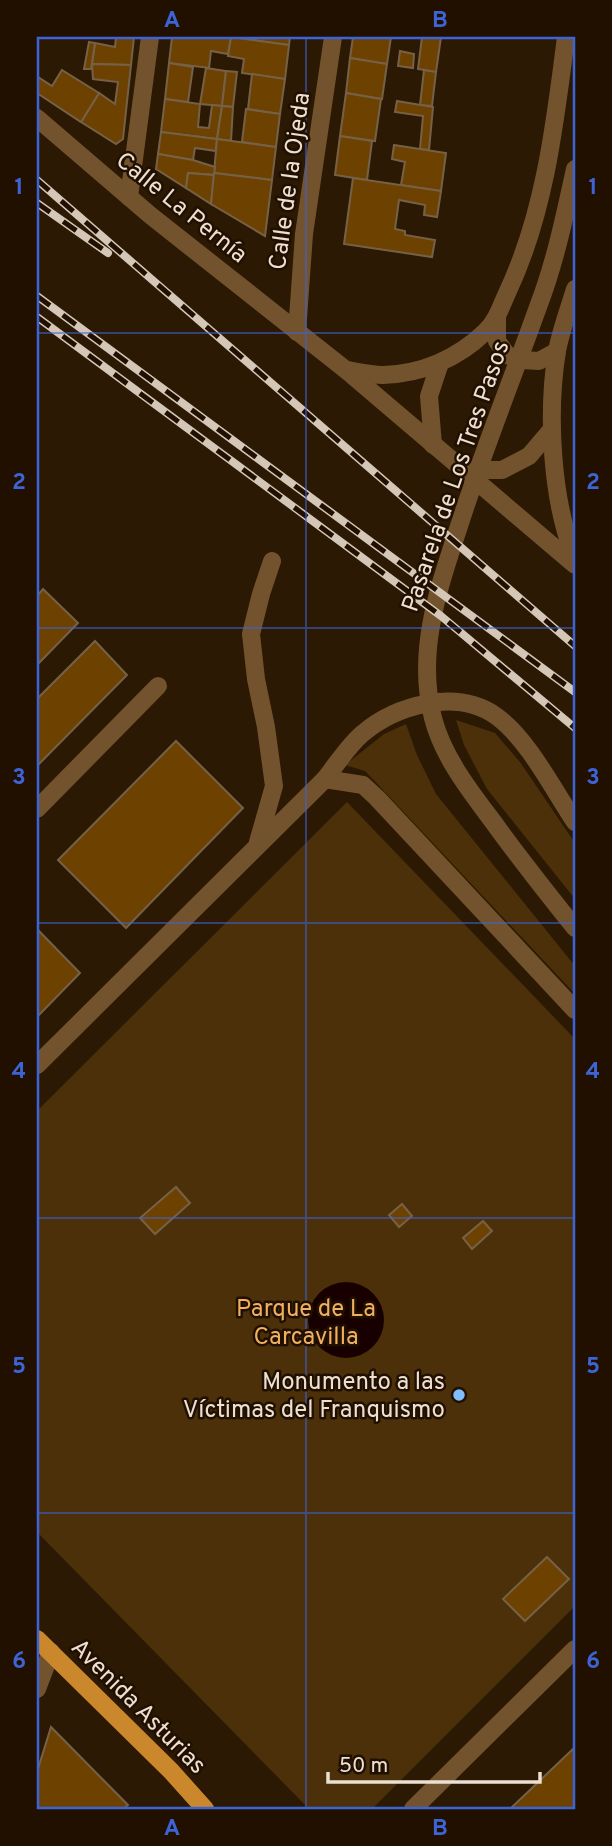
<svg xmlns="http://www.w3.org/2000/svg" width="612" height="1846" viewBox="0 0 612 1846" font-family="Overpass,sans-serif">
	<style>
		.green { fill: #4b3009 }
		.water { fill: #180000 }
		.building { fill: #6d4200; stroke: #766148; stroke-width: 2 }
		.lines { fill: none; stroke-linecap: round; stroke-linejoin: round }
		.minor { stroke: #73532d; stroke-width: 18 }
		.major { stroke: #ca872c; stroke-width: 18 }
		.rail-casing { stroke: #d4c7b8; stroke-width: 8 }
		.rail { stroke: #211000; stroke-width: 5; stroke-dasharray: 16; stroke-linecap: butt }
		.grid { fill: none; stroke: #3c64d7; stroke-width: 2; stroke-opacity: 0.55 }
		.poi-dot { fill: #80bdfa; stroke: #211000; stroke-width: 2.5 }
		.labels { text-anchor: middle; stroke-width: 5; stroke-linejoin: round; paint-order: stroke }
		.street-label { font-size: 24px; fill: #ece0d2; stroke: #211000 }
		.park-label { font-size: 24px; fill: #f1af60; stroke: #211000 }
		.poi-label { font-size: 24px; fill: #ece0d2; stroke: #211000; text-anchor: end }
		.neatline { fill: none; stroke: #3c64d7; stroke-width: 2.5 }
		.grid-label { font-size: 23px; text-anchor: middle; font-weight: bold; fill: #3c64d7 }
	</style>
	<rect width="100%" height="100%" fill="#2b1903"/>
	<g class="green">
		<path d="M456,720L495,733L520,762L575,843V899L487,789L464,745Z"/>
		<path d="M406,724L417,755L436,794L575,966V994L365,771L345,765L384,734Z"/>
		<path d="M347,802L575,1039V1606L372,1809H309L37,1532V1111Z"/>
	</g>
	<circle class="water" cx="346" cy="1320" r="38"/>
	<g class="building">
		<path d="M116,37H134L131,65L92,64L95,43L115,47Z"/>
		<path d="M172,37H231L228,54L211,51L209,68L169,63Z"/>
		<path d="M231,37H290L289,45Z"/>
		<path d="M231,37L289,45L285,79L242,73L244,59L228,56Z"/>
		<path d="M353,37H391L387,64L350,58Z"/>
		<path d="M422,37H441L436,72L418,69Z"/>
		<path d="M89,42L95,43L91,69H84Z"/>
		<path d="M400,51L414,54L413,68L398,66Z"/>
		<path d="M350,58L387,64L382,99L346,93Z"/>
		<path d="M169,63L193,67L188,102L165,99Z"/>
		<path d="M92,64L131,65L123,139L116,144L81,122L99,93L115,104L118,82L93,79Z"/>
		<path d="M206,68L226,71L222,106L200,104Z"/>
		<path d="M62,70L99,93L81,122L37,93L38,77L52,86Z"/>
		<path d="M424,70L436,72L432,106L420,105Z"/>
		<path d="M226,71L237,72L233,107L222,106Z"/>
		<path d="M252,74L285,79L280,114L248,109Z"/>
		<path d="M346,93L381,99L375,141L340,136Z"/>
		<path d="M165,99L200,104L198,127L209,128L212,105L222,106L217,139L161,132Z"/>
		<path d="M397,101L433,107L429,150L420,149L423,116L395,112Z"/>
		<path d="M222,106L233,107L231,141L217,139Z"/>
		<path d="M246,109L280,114L276,147L242,142Z"/>
		<path d="M161,132L217,139L216,151L195,148L193,160L158,154Z"/>
		<path d="M340,136L372,141L367,180L335,175Z"/>
		<path d="M217,139L276,147L272,180L214,173Z"/>
		<path d="M394,145L446,153L441,191L401,185L405,162L392,159Z"/>
		<path d="M158,154L193,160L215,167L214,175L188,173L186,188L156,169Z"/>
		<path d="M188,173L214,175L211,204L186,188Z"/>
		<path d="M214,173L272,180L265,236L211,204Z"/>
		<path d="M353,178L441,191L437,217L424,215L425,205L399,200L395,229L405,231V235L435,240L432,257L344,244Z"/>
		<path d="M43,589L78,623L37,665V596Z"/>
		<path d="M95,641L127,675L37,766V699Z"/>
		<path d="M176,741L243,808L126,928L58,860Z"/>
		<path d="M37,929L80,973L37,1017Z"/>
		<path d="M176,1187L190,1203L155,1234L140,1218Z"/>
		<path d="M402,1204L412,1216L399,1227L389,1215Z"/>
		<path d="M483,1221L492,1231L472,1249L463,1238Z"/>
		<path d="M547,1557L569,1579L525,1621L503,1599Z"/>
		<path d="M51,1727L128,1805L123,1809H37V1772Z"/>
		<path d="M575,1747V1809H510Z"/>
	</g>
	<g class="lines">
		<g class="minor">
			<path d="M37,118L150,215L346,370L575,565"/>
			<path d="M575,169C565,215 555,263 538,307C513,377 485,446 462,517C441,582 415,648 433,718C443,757 470,791 494,823C520,859 547,893 575,928"/>
			<path d="M129,197L150,37"/>
			<path d="M575,289C569,309 561,330 557,351C547,412 551,500 575,558"/>
			<path d="M497,317V341L507,355L522,360L539,361L557,351"/>
			<path d="M297,332L304,234L333,37"/>
			<path d="M346,370C358,372 371,375 383,375C421,374 457,359 485,332C497,321 501,306 508,291C545,212 555,123 566,37"/>
			<path d="M433,445L429,396L440,363"/>
			<path d="M466,470H502L529,456L552,429"/>
			<path d="M325,779L363,785L377,798L575,1010"/>
			<path d="M37,809L158,686"/>
			<path d="M258,842L274,786L266,727L256,679L251,634L261,594L272,561"/>
			<path d="M37,1065L325,779C336,765 348,746 362,734C396,705 456,688 496,716C528,739 553,789 575,822"/>
			<path d="M37,1689L51,1652"/>
			<path d="M413,1809L575,1649"/>
		</g>
		<path class="major" d="M37,1639L171,1771L205,1809"/>
		<defs>
			<g id="rail">
				<path d="M37,180L575,646"/>
				<path d="M37,203L108,253"/>
				<path d="M37,296L575,692"/>
				<path d="M37,317L441,616L575,728"/>
			</g>
		</defs>
		<use href="#rail" class="rail-casing"/>
		<use href="#rail" class="rail"/>
	</g>
	<path class="grid" d="M306,37V1809M37,333H575M37,628H575M37,923H575M37,1218H575M37,1513H575"/>
	<circle class="poi-dot" cx="459" cy="1395" r="7"/>
	<g class="labels">
		<g class="street-label">
			<text transform="translate(289 181) rotate(-82)" y="8">Calle de la Ojeda</text>
			<text transform="translate(182 207) rotate(39)" y="8">Calle La Pernía</text>
			<text transform="translate(455 476) rotate(-71)" y="8">Pasarela de Los Tres Pasos</text>
			<text transform="translate(139 1706) rotate(45)" y="8">Avenida Asturias</text>
		</g>
		<g class="park-label">
			<text x="306" y="1316">Parque de La<tspan x="306" dy="28">Carcavilla</tspan></text>
		</g>
		<g class="poi-label">
			<text x="445" y="1389">Monumento a las<tspan x="445" dy="28">Víctimas del Franquismo</tspan></text>
		</g>
	</g>
	<rect width="612" height="1846" fill="none" stroke="#211000" stroke-width="77"/>
	<path d="M328 1772v10h212v-10" fill="none" stroke="#ece0d2" stroke-width="3.5"/>
	<text x="339" y="1772" font-size="21" fill="#ece0d2" stroke="#211000" stroke-width="5" paint-order="stroke">50 m</text>
	<rect x="38" y="38" width="536" height="1770" class="neatline"/>
	<g class="grid-label">
		<text x="172" y="27">A</text>
		<text x="440" y="27">B</text>
		<text x="19" y="194">1</text>
		<text x="593" y="194">1</text>
		<text x="19" y="489">2</text>
		<text x="593" y="489">2</text>
		<text x="19" y="784">3</text>
		<text x="593" y="784">3</text>
		<text x="19" y="1078">4</text>
		<text x="593" y="1078">4</text>
		<text x="19" y="1373">5</text>
		<text x="593" y="1373">5</text>
		<text x="19" y="1668">6</text>
		<text x="593" y="1668">6</text>
		<text x="172" y="1835">A</text>
		<text x="440" y="1835">B</text>
	</g>
</svg>
